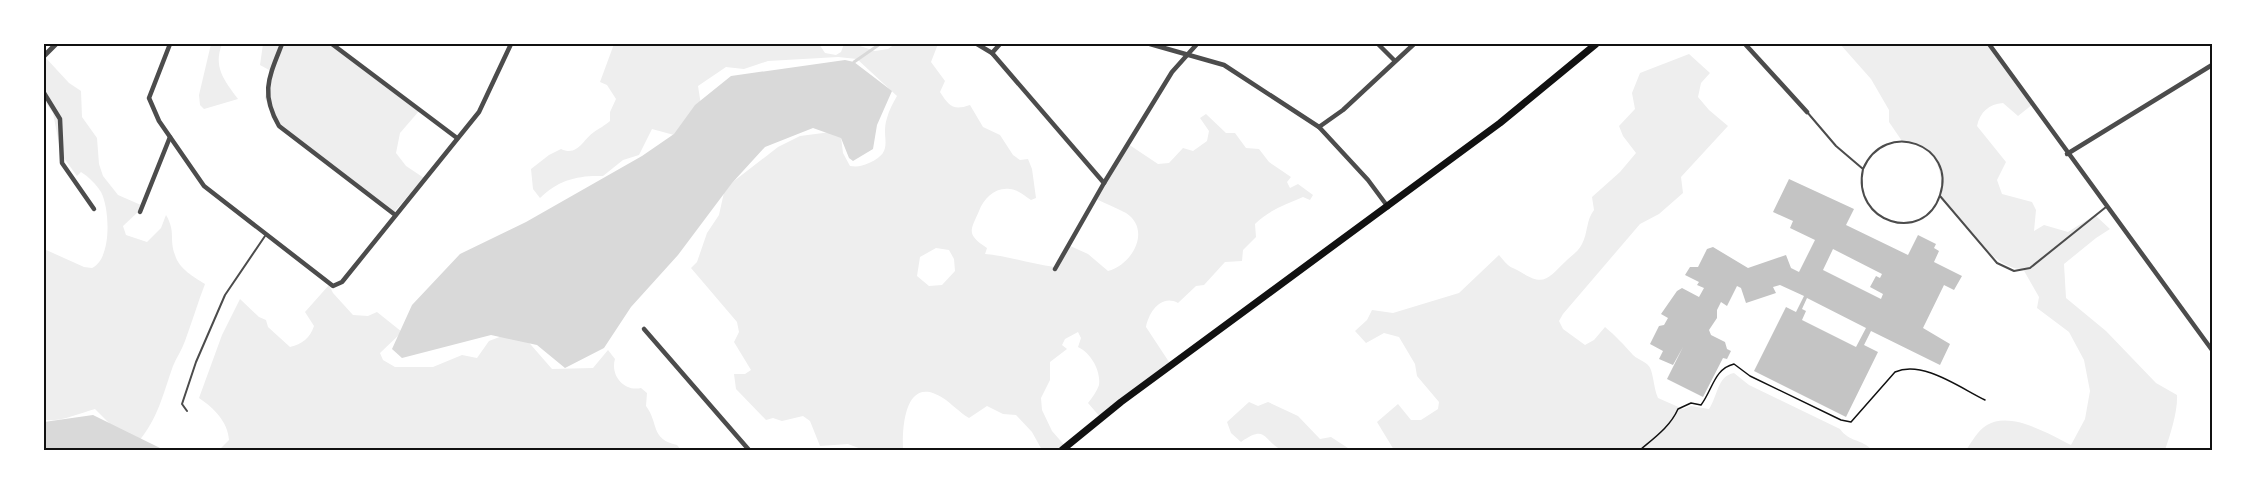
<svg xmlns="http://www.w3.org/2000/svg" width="2256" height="494" viewBox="0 0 2256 494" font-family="'Titillium Web',sans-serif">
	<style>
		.green { fill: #eee; fill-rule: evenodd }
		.water { fill: #d9d9d9 }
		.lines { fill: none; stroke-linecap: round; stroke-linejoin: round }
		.stream { stroke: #d9d9d9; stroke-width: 3 }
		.building { fill: #c4c4c4; fill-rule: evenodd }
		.path { stroke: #111; stroke-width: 1.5 }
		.service { stroke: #4c4c4c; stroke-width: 2 }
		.minor { stroke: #4c4c4c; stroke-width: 4.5 }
		.tertiary { stroke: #4c4c4c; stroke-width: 5 }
		.primary { stroke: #111; stroke-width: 7 }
		.neatline { fill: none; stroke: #111; stroke-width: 2 }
	</style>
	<rect width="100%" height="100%" fill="#fff"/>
	<g class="green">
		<path d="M211,44H222C213,67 224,80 238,99L204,109L200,105L199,95Z"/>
		<path d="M263,44H331L419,111L400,133L396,153L406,166L424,178L393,213L277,123L265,98L271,71L260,65Z"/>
		<path d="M614,44H819L825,53L836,55L841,52L844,44H854L875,51L888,49L895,44H938L931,62L945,81L940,92C949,106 953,111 970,105L983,127L1000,135L1013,155L1020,160L1028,159L1032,169L1036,198L1031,200C1025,196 1017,189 1010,189C995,187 984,198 979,211C971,230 965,234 987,248L985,254C1009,256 1031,264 1055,267L1068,245L1088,254L1108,271C1132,265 1152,230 1126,213C1117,208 1106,204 1096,199L1128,144L1158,164L1169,163L1183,148L1193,151L1207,141L1209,131L1200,118L1206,114L1226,133H1235L1246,148L1259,149L1269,162L1291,177L1287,182L1290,188L1298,184L1313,195L1310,200L1303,197C1285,205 1269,210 1255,224L1256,237L1243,250L1242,261L1225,262L1204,285L1196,286L1178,303C1161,294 1149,312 1146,327L1171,365L1101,418L1088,403C1092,398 1097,391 1099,385C1101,371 1091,353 1078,347L1081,338L1078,332L1065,339L1062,345L1067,349L1050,362V380L1041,398L1042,410L1052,431L1066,447L1061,450H1042L1032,432L1016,415L1003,414L987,406L969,418C959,412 952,404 943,398C906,374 902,424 903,449L864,450L848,444L820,446L810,421L803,416L782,421L773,418L766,420L736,389L734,374H745L751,370L734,342L739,332L737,322L691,268L697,262L707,233L719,215L725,188L778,147L800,136L831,132L841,137L843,153L850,166C858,167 862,166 869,163C896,151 880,139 887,118C889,110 893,103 897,96L857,59L838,57L768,61L744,69L726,67L698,86L701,105L674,135L652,129L639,155L623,160L603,176C578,175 558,180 540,198L533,189L531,169L549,155L561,149C578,157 583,139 594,132C600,128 604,126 610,121V112L616,99L607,85L600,82ZM936,248L949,250L954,259L955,271L942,285L929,286L917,276L920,257Z"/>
		<path d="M1840,44H1990L2033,104L2018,116L2003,103C1989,104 1980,112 1977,126L2006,162L1997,180L2002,194L2032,202L2036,210L2034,231L2044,225L2068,232L2095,215L2110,229L2096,238L2064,264L2066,298L2106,331L2156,383L2177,395C2178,411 2170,436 2165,450H1966C1972,442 1977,431 1987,425C2011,411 2049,434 2071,445L2085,419L2090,391L2084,360L2069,332L2037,308L2039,297L2023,269C1992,270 1960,218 1940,196C1945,170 1933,141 1902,141L1889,122V110L1871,79Z"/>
		<path d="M1689,54L1710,73L1701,83L1698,97L1709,110L1728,126L1681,177L1683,193L1659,214L1640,224L1563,314L1559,321L1563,329L1585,345L1594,340L1605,327C1616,336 1624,345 1633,355C1639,361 1648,361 1651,370C1654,379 1654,389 1658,398L1683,409L1691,406L1709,409C1718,396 1717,376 1734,373L1749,385L1840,429C1849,442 1862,439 1872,450H1394L1377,422L1398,404L1411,420H1421L1438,409L1439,402L1417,376L1415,364L1399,337L1384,333L1366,343L1355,331L1367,320L1372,310L1393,313L1459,293L1499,255C1512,271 1510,265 1524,274C1545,287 1550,276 1566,261C1571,256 1579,251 1582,244C1588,233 1586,220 1594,210L1592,197L1620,172L1636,153L1623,136L1619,126L1635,109L1632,93L1640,73Z"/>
		<path d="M44,56L69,83L81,91L82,117L97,138L99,164L103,176L118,195L141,205L139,211L123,226L126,235L147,242L161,228L166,215C176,232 169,239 175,255C179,269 194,277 205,284C198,302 192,322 185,341C182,350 176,358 173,366C163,394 158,419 138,442L120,434L95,409C77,414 61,422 44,420V249L84,267L92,268C112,259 110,209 101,192C96,184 89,177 81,172L77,176L61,154L53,113L44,100Z"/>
		<path d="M329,285L333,293L353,315L368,316L377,312L402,332L380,353L383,360L395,367H433L462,355L477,358L489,341L518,330L552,369L593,368L608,350L615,359C610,375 624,392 641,388L647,393L646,406C659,423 650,439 677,445L681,450H219L229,440C228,422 214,408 199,398L222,335L240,299L259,317L266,320L268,327L290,347C302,344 310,338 314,326L305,312Z"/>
		<path d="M1249,402L1258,406L1268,402L1298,416L1320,439L1331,437L1351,450H1282C1262,440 1267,424 1241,442L1231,433L1227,422Z"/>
	</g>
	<g class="water">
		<path d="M845,60L854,62L892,91L877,125L873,149L853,161L849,158L841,138L813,128L765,147L732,183L678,255L631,307L604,348L565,368L537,345L491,335L402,358L392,349L412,305L460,254L526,222L642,156L674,134L695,105L731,76Z"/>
		<path d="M93,415L160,448L164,450H44V422Z"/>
	</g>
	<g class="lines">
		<path class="stream" d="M854,62L880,44"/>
	</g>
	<path class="building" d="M1789,179L1854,209L1846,225L1908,255L1918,235L1936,244L1934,248L1939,251L1934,262L1962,276L1954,290L1944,285L1923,328L1950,344L1940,365L1871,331L1864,345L1878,352L1846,417L1754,371L1786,307L1796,312L1804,296L1780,285L1773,287L1776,293L1746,303L1741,288L1737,286L1727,306L1721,302L1717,310V318L1709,330L1711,335L1725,342L1727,349L1731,351L1727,359L1723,358L1703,397L1667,379L1683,347L1673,365L1659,359L1663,351L1650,344L1659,326L1664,325L1668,318L1661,314L1677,291L1682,288L1699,297L1704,288L1697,285L1699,282L1685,275L1690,267H1698L1707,249L1713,247L1748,268L1786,255L1791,268L1799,272L1815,240L1790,228L1793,221L1773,212ZM1833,249L1882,274L1880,278L1876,276L1870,287L1883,294L1881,299L1823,270ZM1807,298L1866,328L1856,347L1802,320L1806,311L1802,309Z"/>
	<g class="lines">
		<path class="path" d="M1640,450C1654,438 1670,427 1678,409L1691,403L1701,405C1713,389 1714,369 1734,364L1750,376L1841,420L1851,422L1895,372C1923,360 1960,388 1985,400"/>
		<g class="service">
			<path d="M1807,112L1836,146L1863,169C1851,223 1924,245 1940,195C1957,145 1885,118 1863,169"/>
			<path d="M1940,196L1997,263L2014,271L2030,268L2106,207"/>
			<path d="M187,411L182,404L196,362L225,295L265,236"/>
		</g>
		<g class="minor">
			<path d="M170,44L149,98L159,121L204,186L333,286L342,282L479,112L511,44"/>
			<path d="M282,44C269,77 260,93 279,126L394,214"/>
			<path d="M332,44L457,138"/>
			<path d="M977,44L992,53L1104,183"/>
			<path d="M1150,44L1224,65L1319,127L1368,180L1388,207"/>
			<path d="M1378,44L1395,61"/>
			<path d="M1745,44L1807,112"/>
			<path d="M1989,44L2212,350"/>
			<path d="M992,53L1000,44"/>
			<path d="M44,93L60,119L62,163L94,209"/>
			<path d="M1319,127L1343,110L1414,44"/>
			<path d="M2067,154L2212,65"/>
			<path d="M140,212L170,137"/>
			<path d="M1055,269L1104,183L1172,72L1197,44"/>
			<path d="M644,329L749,450"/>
		</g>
		<path class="tertiary" d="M44,56L56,44"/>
		<path class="primary" d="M1062,450L1121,402L1500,123L1596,44"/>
	</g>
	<rect width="2256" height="494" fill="none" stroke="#ffffff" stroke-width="90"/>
	<rect x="45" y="45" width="2166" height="404" class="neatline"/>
</svg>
